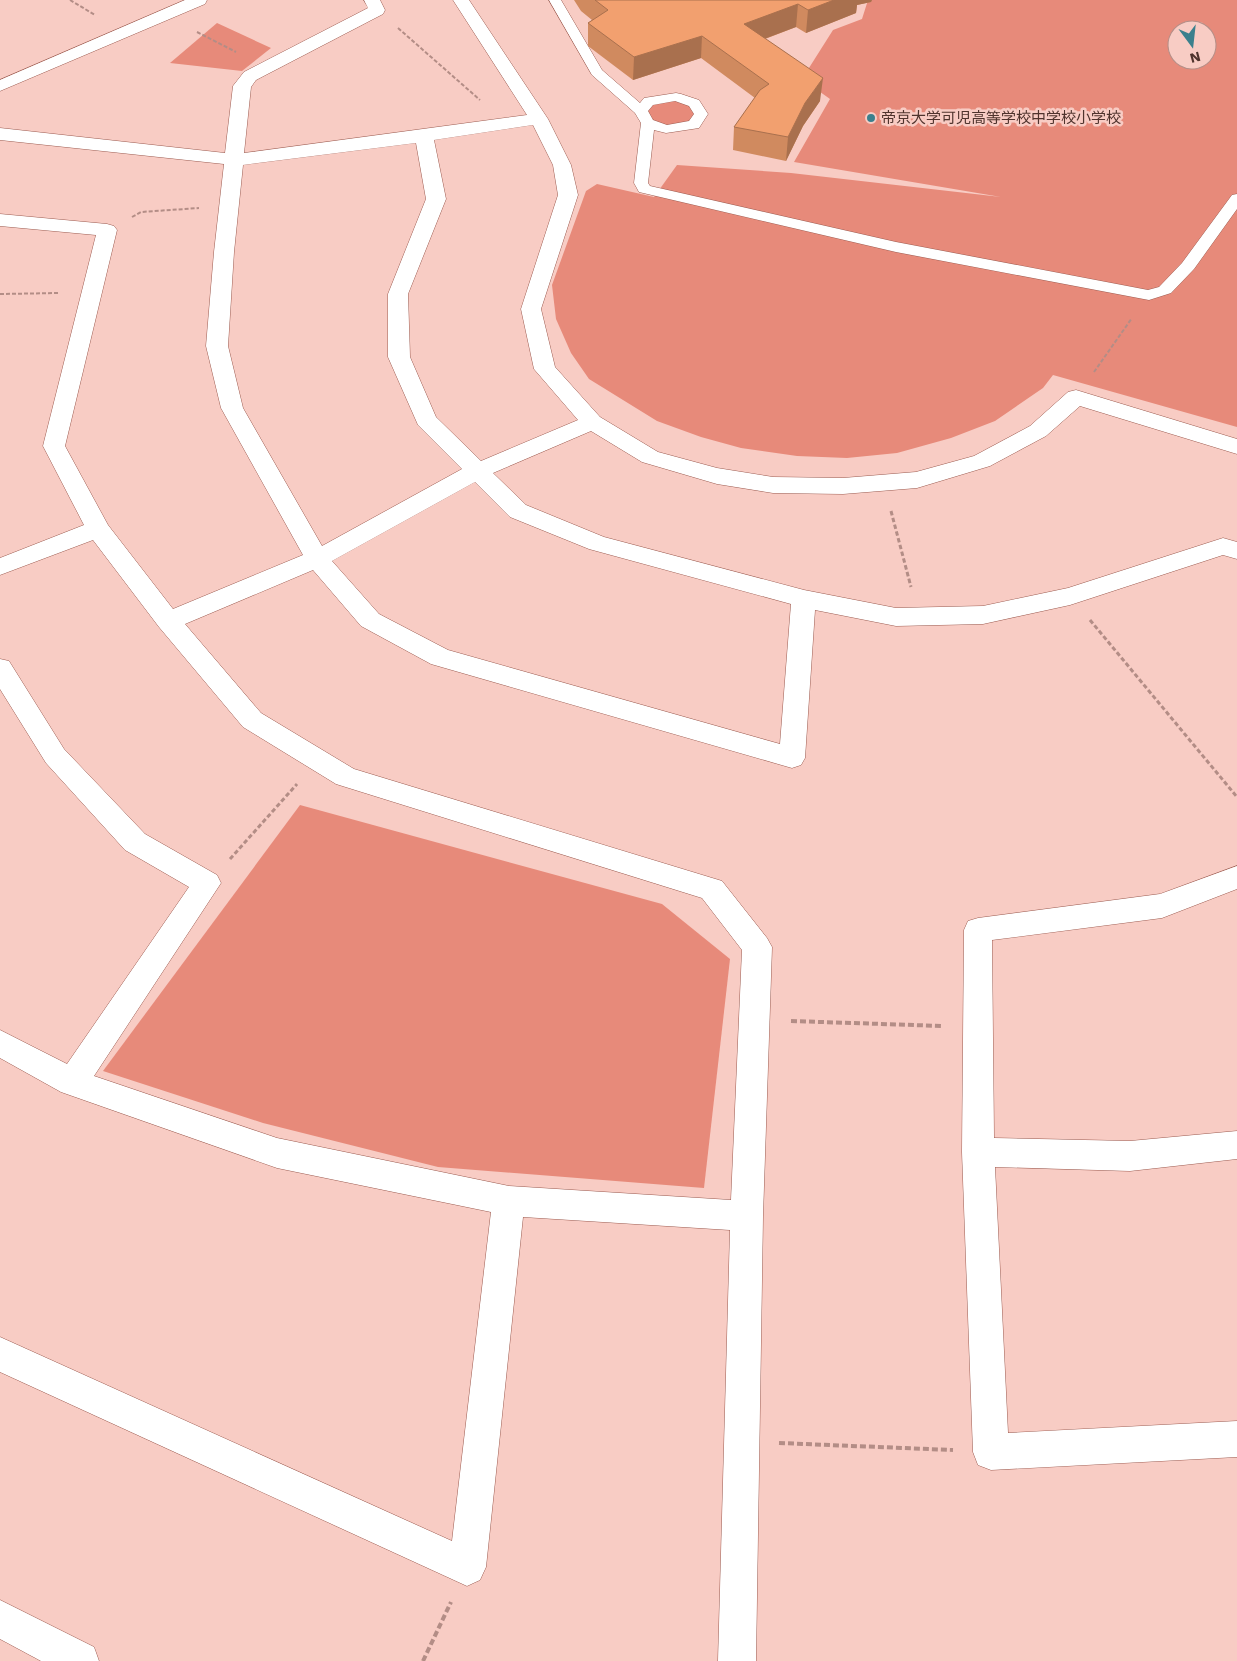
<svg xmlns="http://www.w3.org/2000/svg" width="1237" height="1661" viewBox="0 0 1237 1661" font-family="'Work Sans','Noto Sans JP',sans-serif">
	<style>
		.green { fill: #e78a7a; fill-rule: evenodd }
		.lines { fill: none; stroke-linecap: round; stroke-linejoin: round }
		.service-casing { stroke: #9c5c51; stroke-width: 1 }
		.minor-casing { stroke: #9c5c51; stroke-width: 1 }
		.path-far2 { stroke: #b38d86; stroke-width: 2; stroke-dasharray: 4 2; stroke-linecap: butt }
		.path-far1 { stroke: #b38d86; stroke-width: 3; stroke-dasharray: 4.5 2.5; stroke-linecap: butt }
		.path { stroke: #b38d86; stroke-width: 4; stroke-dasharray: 6 3; stroke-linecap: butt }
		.service { fill: #fff; fill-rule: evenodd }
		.minor { fill: #fff; fill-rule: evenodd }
		.wall { fill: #d08a5f }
		.shaded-wall { fill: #a9704e }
		.building { fill: #f2a06f; stroke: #a9704e }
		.poi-dot { fill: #3b808d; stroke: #f8ccc4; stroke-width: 2 }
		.labels { text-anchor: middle; stroke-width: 5; stroke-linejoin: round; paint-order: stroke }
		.far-poi-label { font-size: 15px; fill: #4f332d; stroke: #f8ccc4; text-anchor: start }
	</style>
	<rect width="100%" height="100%" fill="#f8ccc4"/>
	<g class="green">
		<path d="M868,0H1237V427L1053,375L1043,388L995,421L951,438L897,453L847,458L797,456L741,448L701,437L657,421L589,379L571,353L556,319L552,285L586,191L597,184L654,197L677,165L791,173L1001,197L794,162L830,99L802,79L833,30L862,19ZM1177,30H1207V60H1177Z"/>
		<path d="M217,23L271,48L242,71L170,63Z"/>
		<path d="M676,97L701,114L694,125C670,129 655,134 641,111L649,101Z"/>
		<path d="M300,805L662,904L730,959L704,1188L438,1167L263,1123L103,1071Z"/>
	</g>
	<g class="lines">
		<defs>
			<path id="service" d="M549,0H561L602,70L640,103L644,98L676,93L681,94L699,100L708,114L699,128L666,133L654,130L648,183L650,186L896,242L1148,290L1159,287L1182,263L1232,195L1237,194V209L1194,269L1171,293L1149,300L896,252L639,192L634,183L641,123L635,113L592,75ZM675,101L689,106L694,114L689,121L667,125L653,120L648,111L653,105Z"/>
			<g id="minor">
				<path d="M185,0H207L205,4L0,91V80Z"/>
				<path d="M364,0H380L385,10L383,14L256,80L251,87L244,153L527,115L453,0H469L548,119L571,165L578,195L541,309L555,367L600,417L658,452L717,468L773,477L843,478L916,472L974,456L1030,426L1068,392L1076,390L1237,439V454L1080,406L1046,436L990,466L917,488L843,494L773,493L717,484L642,462L591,431L493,473L526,505L604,537L804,590L896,608L983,606L1068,588L1223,538L1237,542V559L1223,555L1070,605L983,624L896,626L815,610L805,758L801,765L792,768L431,664L361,626L313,570L185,624L261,713L354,769L722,881L767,938L772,947L763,1216L756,1661H718L730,1230L523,1217L486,1567L480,1580L467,1586L0,1372V1337L452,1541L491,1212L277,1168L61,1092L0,1058V1030L67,1064L189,887L125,850L46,763L0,689V659L9,661L64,749L145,834L217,875L221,883L94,1076L277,1138L509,1186L731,1200L742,950L702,898L336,784L243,727L159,627L93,540L0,575V558L84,525L43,446L96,235L0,226V214L107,224L114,226L117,230L65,446L108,525L173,609L303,555L221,408L206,346L214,252L224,164L0,140V128L225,153L233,86L244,72L368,8ZM533,125L553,165L558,195L521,309L534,369L578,420L481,461L436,417L410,357L408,294L446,199L434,140ZM416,143L426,199L388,294V357L418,425L462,469L322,546L243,408L228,346L234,252L243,165ZM475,482L510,517L589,549L791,604L780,744L448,650L379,614L332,561Z"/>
				<path d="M1237,866V889L1162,918L992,940L994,1138L1130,1141L1237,1131V1159L1130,1171L995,1167L1008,1433L1237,1421V1457L991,1470L978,1465L973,1452L962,1152L964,930L968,921L978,918L1160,894Z"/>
				<path d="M0,1600L94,1647L99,1661H41L0,1639Z"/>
			</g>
		</defs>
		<use href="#service" class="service-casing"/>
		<use href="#minor" class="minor-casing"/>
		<g class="path-far2">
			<path d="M70,0L95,15"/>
			<path d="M398,28L480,100"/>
			<path d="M197,32L236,52"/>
			<path d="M132,217L141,212L199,208"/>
			<path d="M0,294L59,293"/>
			<path d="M1094,372L1132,318"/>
		</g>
		<g class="path-far1">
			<path d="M891,511L911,587"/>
			<path d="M1090,620L1237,797"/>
			<path d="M230,859L297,784"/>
		</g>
		<g class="path">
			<path d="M791,1021L943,1026"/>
			<path d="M779,1443L953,1450"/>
			<path d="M423,1661L451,1602"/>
		</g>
		<use href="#service" class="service"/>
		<use href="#minor" class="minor"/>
	</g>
	<path class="wall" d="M574,0H872L871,2L857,5L856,13L806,33L796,27L765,39L820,101L803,126L786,161L733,150L734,127L755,98L701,58L633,80L588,46V23L592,20L581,11Z"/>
	<g class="shaded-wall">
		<path d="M834,0H872L871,2L857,5L856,13L806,33L808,10Z"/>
		<path d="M798,4L796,27L743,47L744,24Z"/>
		<path d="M702,36L701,58L633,80L634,57Z"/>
		<path d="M823,78L820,101L803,126L786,161L788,137L805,103Z"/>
	</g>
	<path class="building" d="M595,0H834L808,10L798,4L744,24L823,78L805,103L788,137L734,127L760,90L769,84L702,36L634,57L588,23L608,10Z"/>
	<circle class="poi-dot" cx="871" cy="118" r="5"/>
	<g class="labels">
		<g class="far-poi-label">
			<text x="881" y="123">帝京大学可児高等学校中学校小学校</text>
		</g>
	</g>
	<g transform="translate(1192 45) rotate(165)"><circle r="24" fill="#f8ccc4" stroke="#b48f88"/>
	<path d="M0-4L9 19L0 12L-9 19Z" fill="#3b808d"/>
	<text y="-8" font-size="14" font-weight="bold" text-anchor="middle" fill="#4f332d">N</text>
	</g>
</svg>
